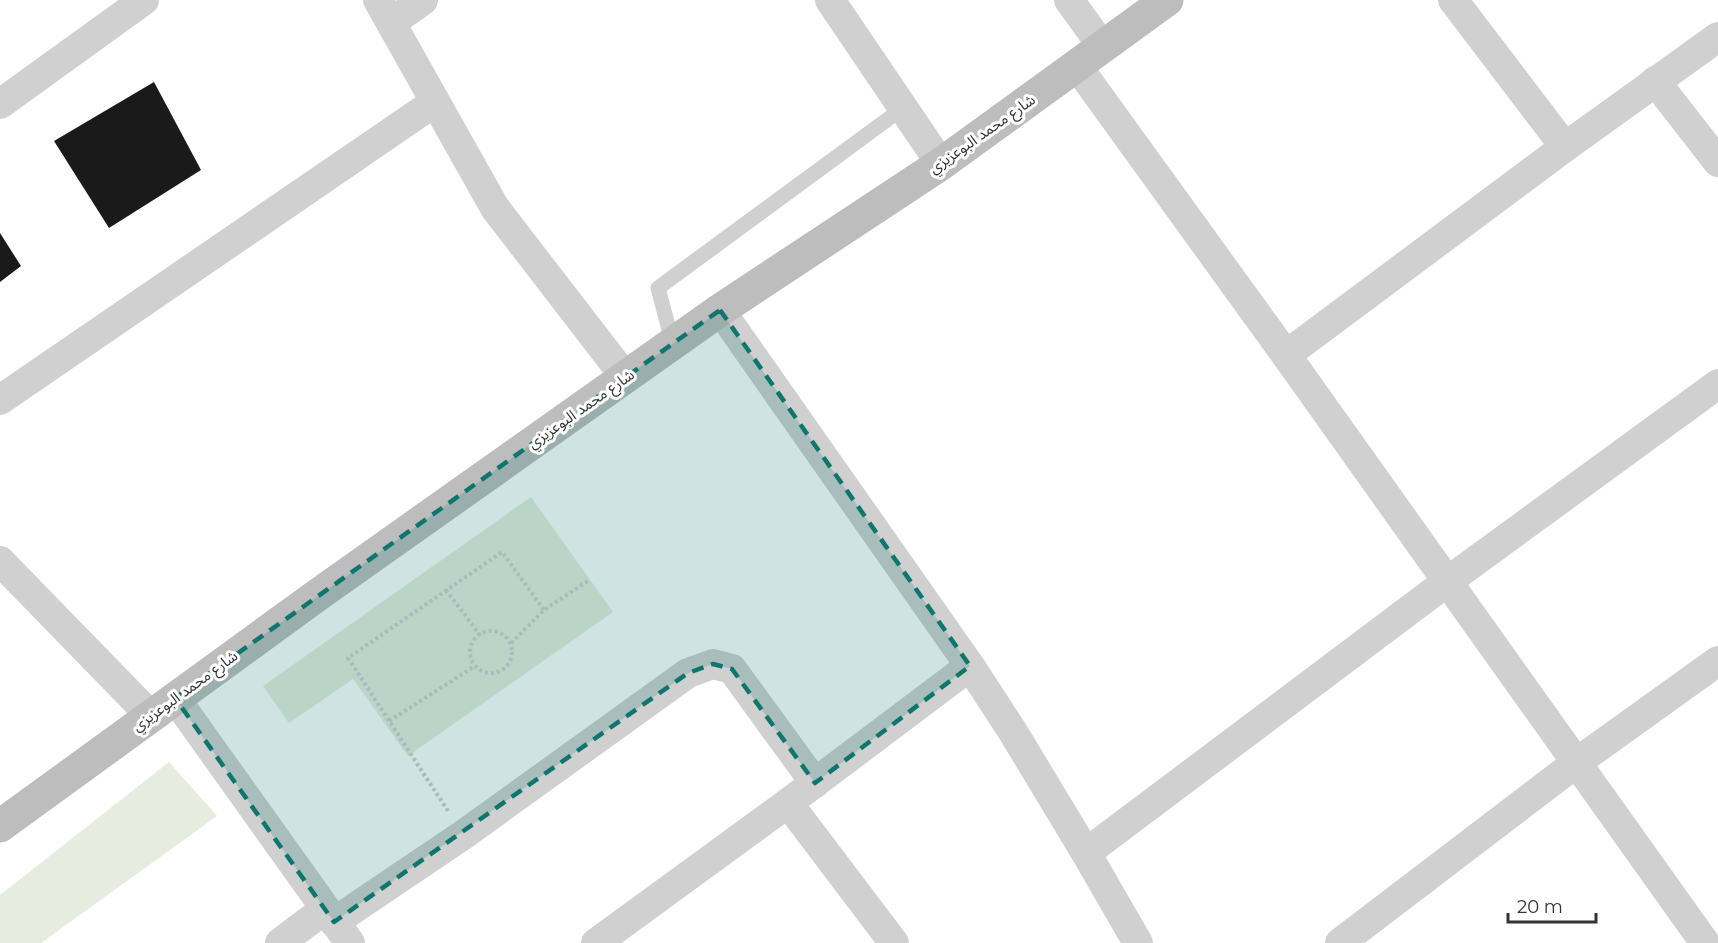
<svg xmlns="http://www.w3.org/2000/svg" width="1718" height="943" viewBox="0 0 1718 943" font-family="Montserrat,'Noto Sans Arabic',sans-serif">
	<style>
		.green { fill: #e6ecdf }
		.building { fill: #1a1a1a }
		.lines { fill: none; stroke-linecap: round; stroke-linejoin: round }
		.path { stroke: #cdcdcd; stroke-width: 4; stroke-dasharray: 3 3; stroke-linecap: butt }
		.lane { stroke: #d0d0d0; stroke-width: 15 }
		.street { stroke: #d0d0d0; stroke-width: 30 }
		.secondary { stroke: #bdbdbd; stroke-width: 33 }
		.marked { fill: #0f766e; fill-opacity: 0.2; stroke: #0f766e; stroke-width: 4.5; stroke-dasharray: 12 8; stroke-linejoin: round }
		.labels { text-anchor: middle; stroke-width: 6; stroke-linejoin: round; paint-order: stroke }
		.street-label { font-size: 15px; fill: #333; stroke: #fff }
	</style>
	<rect width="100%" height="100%" fill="#fff"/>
	<g class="green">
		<path d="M531,497L613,612L408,756L353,679L289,723L263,686Z"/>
		<path d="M169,762L217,816L41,943H0V895Z"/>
	</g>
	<g class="building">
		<path d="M154,82L201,170L109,228L54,141Z"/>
		<path d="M0,233L21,266L0,282Z"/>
	</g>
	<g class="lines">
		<g class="path">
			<path d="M446,590L480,635"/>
			<circle cx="491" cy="652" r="21"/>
			<path d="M511,643L544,610L588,581"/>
			<path d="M389,721L475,666"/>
			<path d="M448,811L348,658L502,552L544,610"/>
		</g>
		<path class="lane" d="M673,345L658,288L903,108"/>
		<g class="street">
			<path d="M378,0L495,208L626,378"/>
			<path d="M830,0L941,164"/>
			<path d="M1069,0L1103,47"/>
			<path d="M1453,0L1565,147"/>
			<path d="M391,23L423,0"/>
			<path d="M1077,66L1286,355L1705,943"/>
			<path d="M1655,81L1718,162"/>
			<path d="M0,104L144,0"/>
			<path d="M720,310L970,666L1013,732L1086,853L1138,943"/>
			<path d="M1286,355L1565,147L1718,37"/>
			<path d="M0,400L435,102"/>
			<path d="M0,561L151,716"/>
			<path d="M175,698L350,943"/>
			<path d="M788,803L894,943"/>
			<path d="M1086,853L1448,581L1718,384"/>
			<path d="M334,922L463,835L688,673L713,664L732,669L815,783"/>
			<path d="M280,943L325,909"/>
			<path d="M596,943L788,803L970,666"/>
			<path d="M1340,943L1576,763L1718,661"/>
		</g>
		<path class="secondary" d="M0,826L319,594L720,310L941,164L1167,0"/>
	</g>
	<path class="marked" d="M720,310L970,666L815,783L732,669L713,664L688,673L334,922L175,698Z"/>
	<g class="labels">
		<g class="street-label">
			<text transform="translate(982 134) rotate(-35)" y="5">شارع محمد البوعزيزي</text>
			<text transform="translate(581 409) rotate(-35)" y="5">شارع محمد البوعزيزي</text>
			<text transform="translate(185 691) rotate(-36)" y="5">شارع محمد البوعزيزي</text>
		</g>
	</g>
	<path d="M1508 913v9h88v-9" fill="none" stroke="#333333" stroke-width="3"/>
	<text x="1517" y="913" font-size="18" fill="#333333" stroke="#ffffff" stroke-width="4.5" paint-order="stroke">20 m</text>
</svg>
